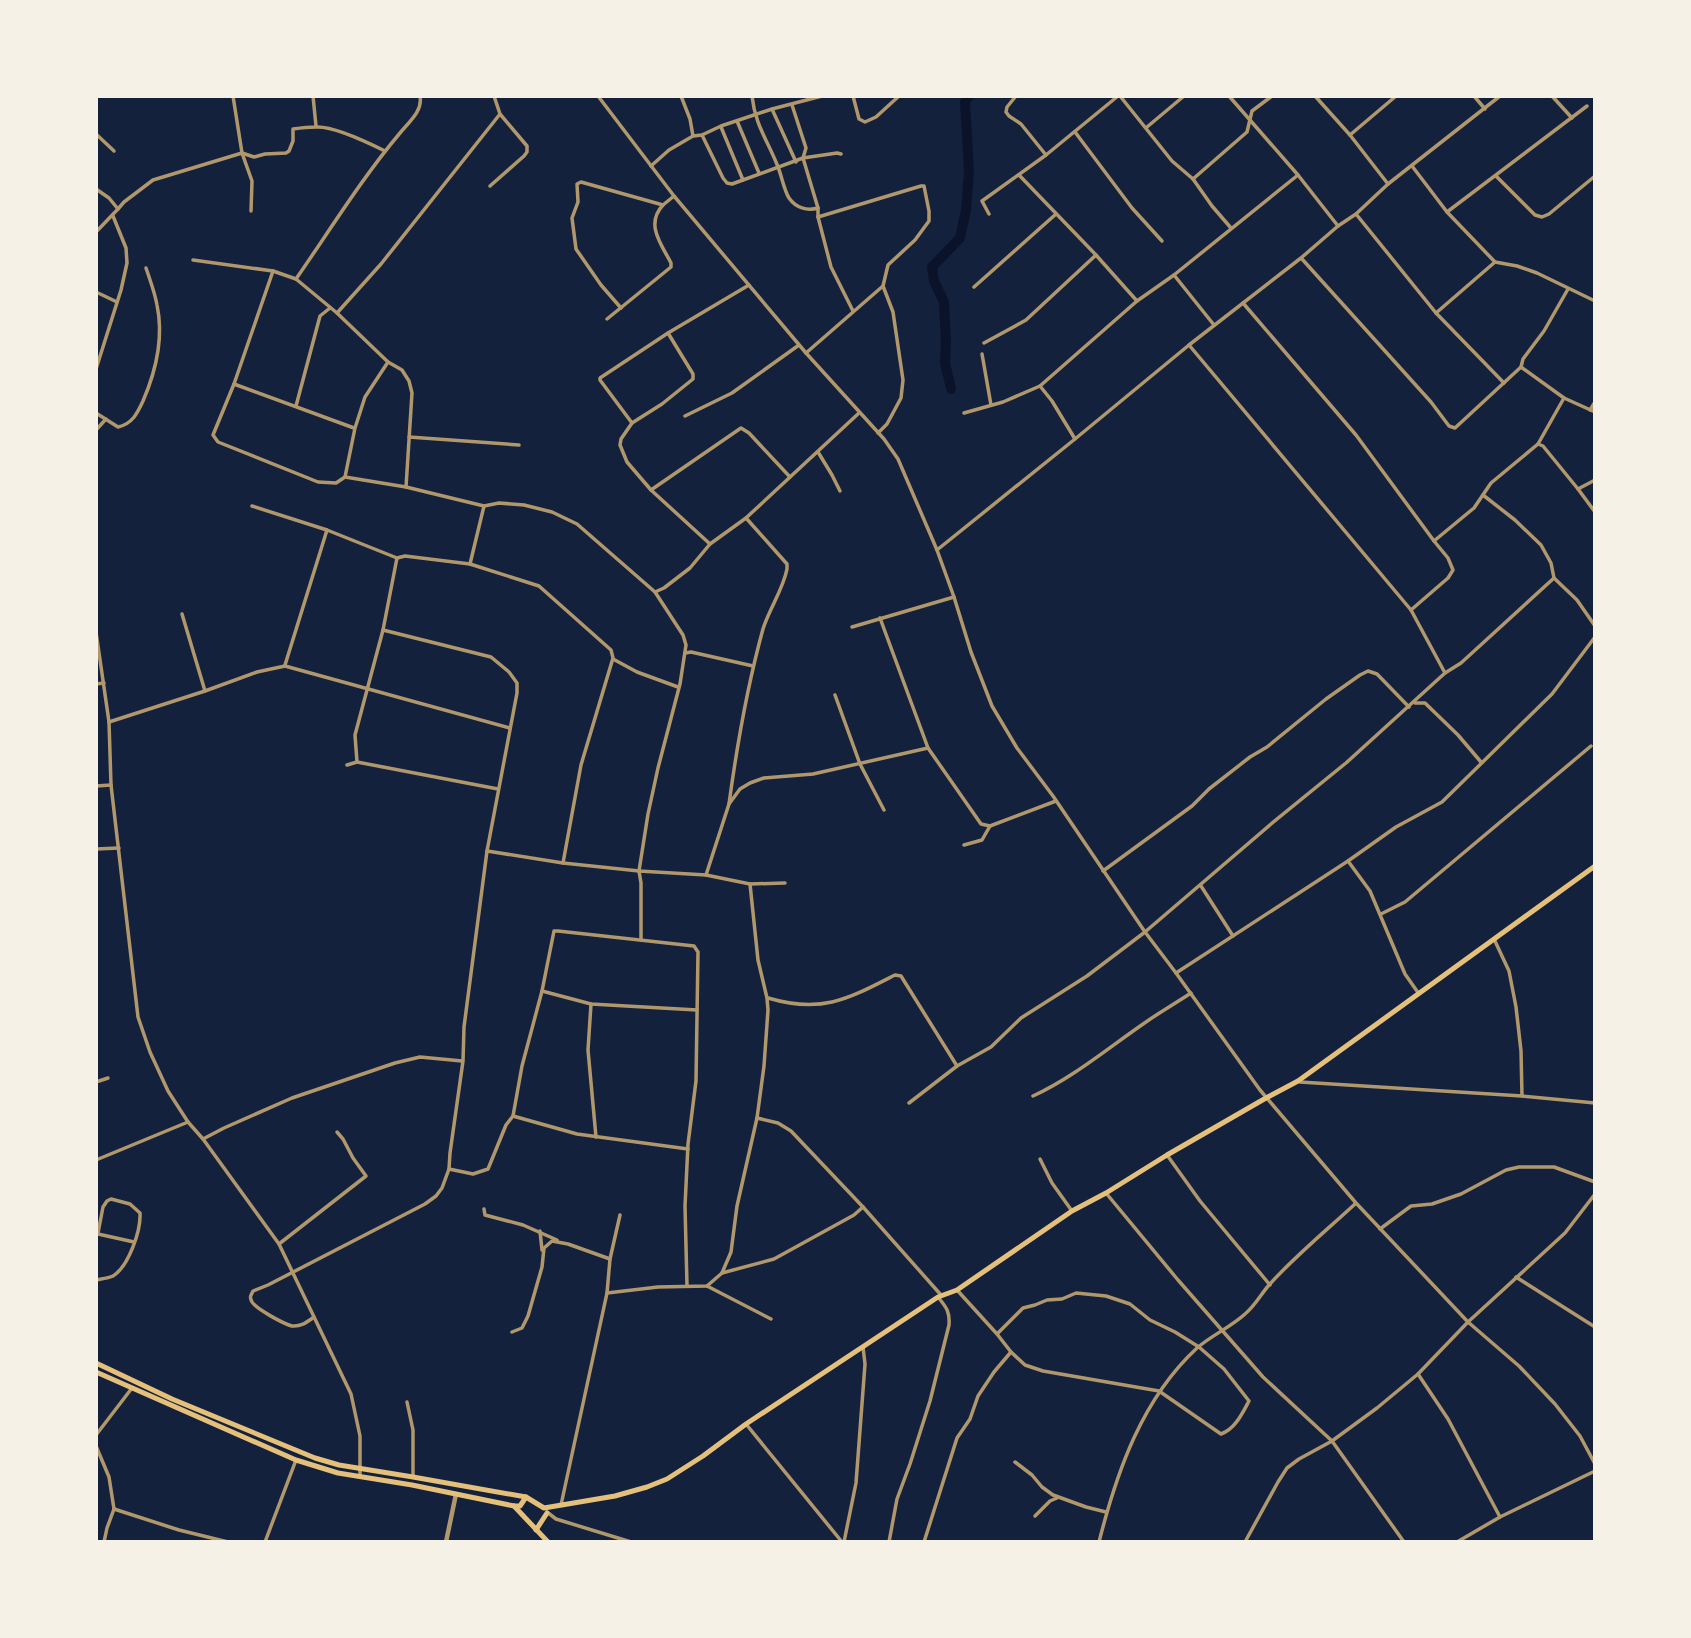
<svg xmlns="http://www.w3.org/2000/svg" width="1691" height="1638" viewBox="0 0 1691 1638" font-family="'Crimson Pro',serif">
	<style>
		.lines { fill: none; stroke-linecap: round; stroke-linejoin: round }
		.river { stroke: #0b132b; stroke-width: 10 }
		.minor { stroke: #b1986c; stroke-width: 3.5 }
		.tertiary { stroke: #b1986c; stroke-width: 4.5 }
		.primary { stroke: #e5c07b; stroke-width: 5 }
	</style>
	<rect width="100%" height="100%" fill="#14213d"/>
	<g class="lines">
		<path class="river" d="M951,389L945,363L946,343L944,302L934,281L932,267L960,238L966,210L969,172L965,102L969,96"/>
		<g class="minor">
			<path d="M233,96L242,153L252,181L251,211"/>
			<path d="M313,96L316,126"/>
			<path d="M598,96L674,196L806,353L884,439L898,459L937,550L954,597L971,652L992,706L1017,748L1053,796L1145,932L1176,973L1260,1090L1356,1203L1468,1322L1519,1366L1555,1404L1580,1436L1595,1464"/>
			<path d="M681,96L690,119L693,136"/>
			<path d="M752,96C755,125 768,141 778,167C782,177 784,190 789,198C796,208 807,211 818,208V217L831,267L853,311"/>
			<path d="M853,96L859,119L865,122L876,117L899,96"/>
			<path d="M1016,96L1007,107L1006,112L1009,116L1021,124L1046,155"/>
			<path d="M1120,96L1172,161L1193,179L1212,206L1231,228"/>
			<path d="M1229,96L1298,175L1338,226"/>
			<path d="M1315,96L1350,135L1388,184"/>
			<path d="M1474,96L1485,109"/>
			<path d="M1552,96L1572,118"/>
			<path d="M792,105L806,148L803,158L818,208"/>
			<path d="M772,109L796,162"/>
			<path d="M737,121L759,173"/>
			<path d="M721,127L743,180"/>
			<path d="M1147,127L1184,96"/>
			<path d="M1075,132L1132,208L1162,241"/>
			<path d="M96,134L114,151"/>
			<path d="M702,135L723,178L727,183L732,184L803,158L837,153L841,154"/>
			<path d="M1350,135L1396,96"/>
			<path d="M651,166L669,150L693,136L702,135L721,126L772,109L822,96"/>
			<path d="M1412,166L1447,212L1495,262L1517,266L1537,273L1595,301"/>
			<path d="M1019,175L1096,255L1137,301"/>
			<path d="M1496,176L1535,215L1542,217L1549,214L1595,176"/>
			<path d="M1193,179L1247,132L1252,111L1272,96"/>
			<path d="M490,186L524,156L527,152V146L500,114L494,96"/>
			<path d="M96,189L109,198L118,209L96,232"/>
			<path d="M118,209L124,202L153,180L242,153L254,157L265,154L286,153L289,151L293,141V129C300,128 308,127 316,127C333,126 369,143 385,151"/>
			<path d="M1447,212L1587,106"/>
			<path d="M989,214L982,201L1046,155L1118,96"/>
			<path d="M1356,214L1436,313L1504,383"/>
			<path d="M1302,259L1431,402L1449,426L1455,428L1521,367L1523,359L1544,331L1568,289"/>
			<path d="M193,260L273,271L296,279L337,313L388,362L402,370L409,381L412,393L406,487"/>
			<path d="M273,271L234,384L213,435L218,442L318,482L336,483L345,477L355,428L365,397L388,362"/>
			<path d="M1174,275L1214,325"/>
			<path d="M296,279C330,230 362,178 400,133C409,122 423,111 420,96"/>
			<path d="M974,287L1056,214"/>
			<path d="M96,292L117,302"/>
			<path d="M1243,303L1356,435L1434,541L1474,508L1491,483L1538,444L1564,398"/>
			<path d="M621,308L601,285L576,249L572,218L578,202L577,184L581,182L663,205L674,196"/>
			<path d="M337,313L381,264L500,114"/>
			<path d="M1436,313L1495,262"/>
			<path d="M607,319L671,267V263C661,244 645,224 663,205"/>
			<path d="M668,333L693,374V379L662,404L632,423L621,439L620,445L627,462L651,490L710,544"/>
			<path d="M984,343L1026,320L1096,255"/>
			<path d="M1189,345L1411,610L1445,673"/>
			<path d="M806,353L883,286L888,265L915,240L929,221V211L924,186H921L818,217"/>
			<path d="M982,354L991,405"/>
			<path d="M1521,367L1564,398L1595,412"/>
			<path d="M96,369L121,290L127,263L126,248L113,216"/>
			<path d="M234,384L354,428"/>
			<path d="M1040,386L1052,401L1075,439"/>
			<path d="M296,406L320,316L330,308"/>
			<path d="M1590,410L1595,402"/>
			<path d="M96,413L118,427C132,424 137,414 143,401C156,371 164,338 157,305C155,293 150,280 146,268"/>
			<path d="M964,413L1003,402L1040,386L1137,301L1174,275L1298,175"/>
			<path d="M685,416L732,393L799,345"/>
			<path d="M632,423L600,380V378L668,333L749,285"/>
			<path d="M96,430L106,419"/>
			<path d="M878,433L887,424L901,398L903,380L893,312L883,286"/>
			<path d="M409,437L519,445"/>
			<path d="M1538,444L1543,446L1578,489L1595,512"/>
			<path d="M818,452L832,475L840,491"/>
			<path d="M345,477L406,487L484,506L499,503L524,505L552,512L577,524L655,592L683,635L686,645L680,684L658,768L648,814L639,871L641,883V940"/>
			<path d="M1578,489L1595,480"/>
			<path d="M651,490L741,428L749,433L790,477"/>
			<path d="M1483,495L1515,520L1541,545L1551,563L1554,578L1577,600L1595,626"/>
			<path d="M252,506L327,530L397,558L405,556L470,564L539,586L611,650L613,658L581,765L563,863"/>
			<path d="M937,550L1075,439L1189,345L1301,258L1338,226L1356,214L1388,184L1500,96"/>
			<path d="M470,564L484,506"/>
			<path d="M655,592L664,588L690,568L710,544L746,518L859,413"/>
			<path d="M1411,610L1448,578L1453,570L1448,558L1434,541"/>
			<path d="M182,614L205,691"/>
			<path d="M880,618L928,748L981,824L990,826L1056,801"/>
			<path d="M852,627L954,597"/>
			<path d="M96,632L109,722L111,785L138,1017L150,1052L168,1091L188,1122L203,1139L279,1244L351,1394L360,1436V1477"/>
			<path d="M685,653L691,652L753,666"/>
			<path d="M613,659L637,672L678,687"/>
			<path d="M285,665L327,530"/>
			<path d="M96,684L104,683"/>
			<path d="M835,695L860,764L884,810"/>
			<path d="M1415,703H1425L1458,735L1481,762"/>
			<path d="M109,722L205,691L257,672L285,666L510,728"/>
			<path d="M357,762L355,735L383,630L397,558"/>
			<path d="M347,765L357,762L498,789"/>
			<path d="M96,786L111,785"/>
			<path d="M729,804C737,745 747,687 763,629C769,609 783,590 787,569V564L746,518"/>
			<path d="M964,845L982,840L990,826"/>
			<path d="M96,849L119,848"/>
			<path d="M487,851L563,863L639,871L706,875L750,884L785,883"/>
			<path d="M1348,861L1370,891L1405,974L1419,994"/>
			<path d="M1103,871L1192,806L1209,789L1250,757L1267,747L1326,699L1360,675L1368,671L1377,674L1409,707"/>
			<path d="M706,875L729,804L740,789L750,783L764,778L813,774L928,748"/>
			<path d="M1201,886L1233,936"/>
			<path d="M1381,914L1405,902L1591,746"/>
			<path d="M1494,939L1509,971L1516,1007L1521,1051L1522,1096"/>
			<path d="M1176,973L1348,861L1396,827L1442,802L1552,694L1595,637"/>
			<path d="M542,991L591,1004L697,1010"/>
			<path d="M768,998C822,1014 848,999 895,975L901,976L957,1066"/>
			<path d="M591,1004L588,1050L596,1137"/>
			<path d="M96,1082L108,1078"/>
			<path d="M1300,1082L1522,1096L1595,1103"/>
			<path d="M1033,1096C1074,1077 1108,1048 1146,1022C1160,1012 1176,1003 1191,993"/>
			<path d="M909,1103L957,1066L991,1047L1021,1018L1087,976L1145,932L1271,824L1346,763L1445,673L1461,663L1554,578"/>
			<path d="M513,1116L577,1134L688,1149"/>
			<path d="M757,1118L778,1123L791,1131L863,1207L941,1295"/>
			<path d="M203,1139L224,1128L292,1098L395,1063L420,1057L462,1061"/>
			<path d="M1167,1155L1200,1201L1270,1285"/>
			<path d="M1040,1159L1052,1183L1072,1211"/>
			<path d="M96,1160L188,1122"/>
			<path d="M449,1169L473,1174L488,1169L506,1125L513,1116L522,1066L542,991L554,931H558L694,946L698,952L696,1081L688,1144L685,1206L687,1286"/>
			<path d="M1106,1193L1178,1280L1263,1377L1332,1441L1404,1542"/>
			<path d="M484,1209L485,1215L523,1225L557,1240"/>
			<path d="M1380,1229L1411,1206L1432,1204L1461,1194L1506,1170L1519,1167H1554L1595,1182"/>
			<path d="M540,1231L542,1250"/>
			<path d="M98,1234L134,1242"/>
			<path d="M279,1244L366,1176L353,1158L343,1139L337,1132"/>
			<path d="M722,1273L774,1259L854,1215L863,1207"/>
			<path d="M1516,1277L1595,1327"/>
			<path d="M96,1280C101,1279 109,1278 113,1276C129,1266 141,1230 140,1213L130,1204L111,1199L107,1201L103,1207L98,1233"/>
			<path d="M707,1286L771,1319"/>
			<path d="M957,1290L997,1334L1011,1352L1025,1365L1043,1371L1159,1391L1221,1434C1235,1429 1242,1414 1249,1401L1224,1369L1199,1347L1175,1332L1150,1320L1130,1304L1106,1296L1076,1293L1062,1299L1047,1300L1035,1305L1023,1308L997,1334"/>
			<path d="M607,1293L610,1259L620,1215"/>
			<path d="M314,1317C307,1322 301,1327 292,1326C284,1324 256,1309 252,1302C249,1296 251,1296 253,1291L268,1285L425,1204L436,1196L442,1188L449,1169L450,1153L463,1061L464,1027L487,851L517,693V683L509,672L491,657L383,630"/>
			<path d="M512,1332L522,1328L528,1316L542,1267L544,1248L552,1241L568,1244L610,1259"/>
			<path d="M1418,1374L1448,1419L1500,1517"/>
			<path d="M407,1402L413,1430V1477"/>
			<path d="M746,1424L842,1542"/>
			<path d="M96,1435L132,1388"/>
			<path d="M96,1446L109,1477L114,1509L107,1528L104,1542"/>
			<path d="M1015,1462L1032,1475L1042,1487L1053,1495L1086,1507L1106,1512"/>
			<path d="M561,1505L607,1293L658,1287L707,1286L722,1273L731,1252L737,1206L757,1118L764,1066L768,1010L767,998L758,960L750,884"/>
			<path d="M114,1509L179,1530L228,1542"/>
			<path d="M547,1512L556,1519L631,1542"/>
			<path d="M1035,1516L1050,1501L1057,1498"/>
			<path d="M265,1542L296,1460"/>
			<path d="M844,1542L856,1483L865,1364L863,1347"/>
			<path d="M889,1542L897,1499L910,1464L930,1401L949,1325C950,1311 946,1307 938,1297"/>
			<path d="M924,1542L957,1438L970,1419L978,1396L994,1372L1011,1352"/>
			<path d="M1099,1542C1117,1471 1142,1399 1197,1348C1212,1335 1231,1327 1245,1314C1255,1306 1261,1294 1269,1285C1295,1256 1327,1230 1355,1204"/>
			<path d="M1245,1542L1278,1482L1287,1468L1299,1459L1332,1441L1377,1408L1418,1374L1468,1322L1565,1233L1595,1194"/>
			<path d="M1457,1542L1500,1517L1595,1471"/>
		</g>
		<path class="tertiary" d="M446,1542L456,1494"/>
		<g class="primary">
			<path d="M96,1363L172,1399L315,1458L339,1465L413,1477L526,1497L544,1508L615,1496L647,1487L667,1479L703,1456L746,1424L938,1297L957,1290L1072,1211L1106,1193L1167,1155L1266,1098L1298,1081L1595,866"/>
			<path d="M96,1372L296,1460L338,1473L412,1485L514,1506H520L526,1497"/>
			<path d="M514,1506L548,1542"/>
			<path d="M536,1530L547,1513"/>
		</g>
	</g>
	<rect width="1691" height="1638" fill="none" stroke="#f6f1e7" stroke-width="196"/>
</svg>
